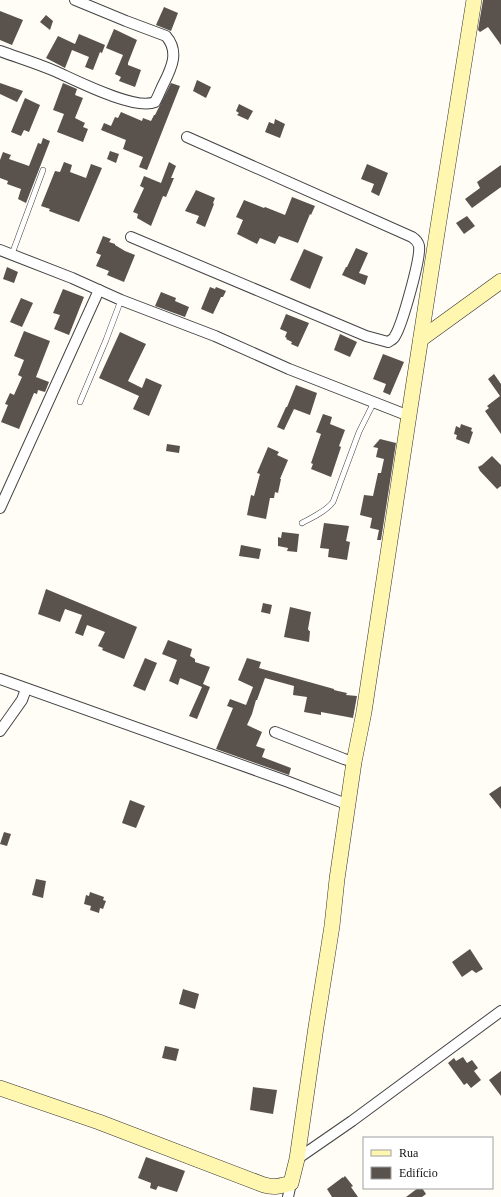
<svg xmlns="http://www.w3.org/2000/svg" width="501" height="1197" viewBox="0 0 501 1197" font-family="'Times New Roman',serif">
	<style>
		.building { fill: #5a524d }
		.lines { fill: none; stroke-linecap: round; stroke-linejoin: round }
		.lane-casing { stroke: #444; stroke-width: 6 }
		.street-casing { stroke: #444; stroke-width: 12 }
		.secondary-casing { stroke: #333; stroke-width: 16 }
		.lane { stroke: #fff; stroke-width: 5 }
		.street { stroke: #fff; stroke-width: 10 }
		.secondary { stroke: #fff6b0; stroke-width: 15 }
	</style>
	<rect width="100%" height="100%" fill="#fffdf5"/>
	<g class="building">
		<path d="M483,0H501V45L488,27L480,32L478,30Z"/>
		<path d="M164,7L178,13L171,31L156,25Z"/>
		<path d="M0,11L23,20L12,45L0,40Z"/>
		<path d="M46,15L53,21L50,30L40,22Z"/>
		<path d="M114,29L137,40L128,63V65L141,70L135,87L119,81L121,77L115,74L123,55L106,48Z"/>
		<path d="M79,34L105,45L102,53L100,52L93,70L85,67L89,57L72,50L65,68L46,58L58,36L75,44Z"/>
		<path d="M197,80L211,87L206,98L193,91Z"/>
		<path d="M0,83L23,91L17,102L0,94Z"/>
		<path d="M63,83L77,89L75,95L83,98L75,118L85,123L83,127L88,129L83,142L57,132L64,114L53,110Z"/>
		<path d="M171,83L180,86L147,170L139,167L143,157L123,149L126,140L101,130L104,123L111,126L115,117L118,118L121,112L142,121L143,118L151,121L154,115H155Z"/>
		<path d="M25,98L40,105L29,132L24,130L21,136L11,132Z"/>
		<path d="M239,104L253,111L248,120L237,115L239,113L236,111Z"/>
		<path d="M275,119L285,124L280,138L265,132L269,122L274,124Z"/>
		<path d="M43,138L50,141L26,203L18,199L21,189L7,184L8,181L0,178V160L3,152L11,155L9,159L29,166L38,143L41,144Z"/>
		<path d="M110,151L119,154L116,163L107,159Z"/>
		<path d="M64,162L72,165L70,172L86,178L91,164L102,168L79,222L49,211L50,209L41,206L55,171L60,172Z"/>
		<path d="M169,162L176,166L171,178H174L166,197L163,196L151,226L137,218L138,214L133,212L144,188L140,186L144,176L161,183Z"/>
		<path d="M367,164L388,173L379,196L371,192L374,184L361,179Z"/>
		<path d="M501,165V187L472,208L465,199L480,188L477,182Z"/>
		<path d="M196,190L215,198L213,203L214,204L205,227L196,223L199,216L185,211Z"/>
		<path d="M292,197L315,206L311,215L310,214L298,243L279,236L275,244L260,238L257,244L237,234L243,220L236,217L244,200L264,208L265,207L285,215Z"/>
		<path d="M467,216L475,226L464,234L456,223Z"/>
		<path d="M103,236L111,239L109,242L115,244V245L125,251L135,255L124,282L107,275L109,271L96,266L101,255L96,253Z"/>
		<path d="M356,248L368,253L359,273L368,276L365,285L342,275L346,267H347Z"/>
		<path d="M304,249L323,257L310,289L290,280Z"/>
		<path d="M7,267L18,272L14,283L3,279Z"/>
		<path d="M210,287L215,289L216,287L226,291L223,297H221L213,314L201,309Z"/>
		<path d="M63,289L84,297L69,335L54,329L60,315L53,313Z"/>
		<path d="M161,292L176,298L175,301L189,307L185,317L155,306Z"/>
		<path d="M21,298L33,303L22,327L10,322Z"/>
		<path d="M286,314L309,323L298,347L291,344L292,342L286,339L287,338L285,337L287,332L280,329Z"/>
		<path d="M24,331L50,341L36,377L49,382L45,392L38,390L37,394L34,393L19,429L1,422L8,405L5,404L10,393L14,395L22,377L18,375L24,360L14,356Z"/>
		<path d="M120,332L146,344L128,381L142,388L146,378L162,385L149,416L133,409L139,396L99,378Z"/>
		<path d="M340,334L357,342L350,357L334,350Z"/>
		<path d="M383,354L404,362L390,395L383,392L386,384L373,379Z"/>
		<path d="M494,374L501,384V434L485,411L489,408L487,406L500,396L488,379Z"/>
		<path d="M296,385L317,393L310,415L294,409L284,430L277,427L286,407H287Z"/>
		<path d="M323,414L332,417L330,424L345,430L339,446L341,447L331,477L311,469L313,464L311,463L321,434L316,432Z"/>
		<path d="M461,424L472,428L471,431L473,432L469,444L456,439L457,435L454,434L456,426L460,428Z"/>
		<path d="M380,439L396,443L381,540H377L379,530L370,528L372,518L360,515L364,495L373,496L378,473H381L384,459L376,457L378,448L373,447Z"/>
		<path d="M167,444L180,446L179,453L166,451Z"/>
		<path d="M268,447L279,452L277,455L288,460L280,479H281L278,493L275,492L274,498H270L266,519L247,515L251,495L254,496L260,474L257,473Z"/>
		<path d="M492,456L501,465V486L497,489L480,471L478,467L482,465Z"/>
		<path d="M324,523L349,526L346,541L350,542L347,560L328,557L329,549L320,548Z"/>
		<path d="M282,532L299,534L297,552L287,551L288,548L278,546V537L281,538Z"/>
		<path d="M241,545L261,549L259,559L239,556Z"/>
		<path d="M46,589L137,627L124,659L102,650L103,648L98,646L105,632L87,625L83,636L75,633L82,615L65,609L60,622L38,614Z"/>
		<path d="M263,603L272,605L270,614L261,612Z"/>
		<path d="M290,607L311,612L308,629L309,631H310L309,642L284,637Z"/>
		<path d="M168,640L192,649L190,656L195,659V662L210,667L203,684L210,687L197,719L189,716L202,687L180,678L178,685L169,681L177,660L162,654Z"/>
		<path d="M145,658L157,663L145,691L133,686Z"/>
		<path d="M247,658L261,662L259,668L334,689V690L338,691L347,693L346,695L357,696L353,718L321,712V715L304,712L307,697L293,695L294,686L265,678L257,700H256L252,714L247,725L262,732L256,746L265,749L262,757L291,768L289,775L216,749L233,708L227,706L230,699L246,705L253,687L238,680Z"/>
		<path d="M501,786V809L489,794Z"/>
		<path d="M130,800L145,806L136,828L122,823Z"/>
		<path d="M4,832L11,834L7,846L0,844Z"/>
		<path d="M36,879L46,881L43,898L32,895Z"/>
		<path d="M90,892L104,897L103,900L106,901L103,909L100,908L99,913L90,910L91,906L84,904L86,895L89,896Z"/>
		<path d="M470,949L483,969L476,973L472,970L462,977L452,962Z"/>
		<path d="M183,989L199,994L195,1009L179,1004Z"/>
		<path d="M165,1046L179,1049L176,1061L162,1058Z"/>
		<path d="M463,1057L467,1063L472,1060L478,1068L474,1071L481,1080L471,1088L467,1083L464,1085L448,1063L454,1058L456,1061Z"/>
		<path d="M501,1071V1096L489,1080Z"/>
		<path d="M253,1087L277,1090L273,1114L250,1110Z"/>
		<path d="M146,1157L185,1171L177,1192L158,1186L156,1190L150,1188L151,1183L138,1178Z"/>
		<path d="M345,1176L353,1186L351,1187L358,1197H332L327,1189L343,1177V1178Z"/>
		<path d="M418,1188H422L426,1194L422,1197H406Z"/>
	</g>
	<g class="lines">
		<defs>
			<g id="lane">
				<path d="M12,254L43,170"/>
				<path d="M80,402L106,340L121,300"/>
				<path d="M302,523C313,517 325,512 333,502L359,432L374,402"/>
			</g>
			<g id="street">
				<path d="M0,51C19,58 39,64 57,72C77,81 136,111 155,102C158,97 160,91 163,85C171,69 180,52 166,36L126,21L75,0"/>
				<path d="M131,237L366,336L388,342C391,340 394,339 395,336C402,325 421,258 419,246C418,241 415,239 412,237L187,137"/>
				<path d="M0,250L72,278L121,300L215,336L289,369L409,416"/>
				<path d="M0,508L99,290"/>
				<path d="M0,679L286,781L349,805"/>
				<path d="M0,731L22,700L26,689"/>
				<path d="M275,732L344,759L354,762"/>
				<path d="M297,1159L352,1121L501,1011"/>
				<path d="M288,1197L291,1183"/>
			</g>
			<g id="secondary">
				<path d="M421,339L501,281"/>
				<path d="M0,1088L99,1122L264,1185C274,1188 281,1186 291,1183L297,1159L316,1027L332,926L337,879L354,762L364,712L414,382C422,333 429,283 437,233C449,155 462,78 474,0"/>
			</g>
		</defs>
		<use href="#lane" class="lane-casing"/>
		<use href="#street" class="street-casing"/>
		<use href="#secondary" class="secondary-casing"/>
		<use href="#lane" class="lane"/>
		<use href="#street" class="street"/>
		<use href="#secondary" class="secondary"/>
	</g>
	<rect x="363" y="1137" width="130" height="52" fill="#ffffff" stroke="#a0a0a0"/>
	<rect x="371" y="1150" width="20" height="6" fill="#fff6b0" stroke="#a0a0a0"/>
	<text x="399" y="1157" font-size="12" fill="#111111">Rua</text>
	<rect x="371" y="1167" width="20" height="12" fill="#5a524d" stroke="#a0a0a0"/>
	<text x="399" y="1177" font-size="12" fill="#111111">Edifício</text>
</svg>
